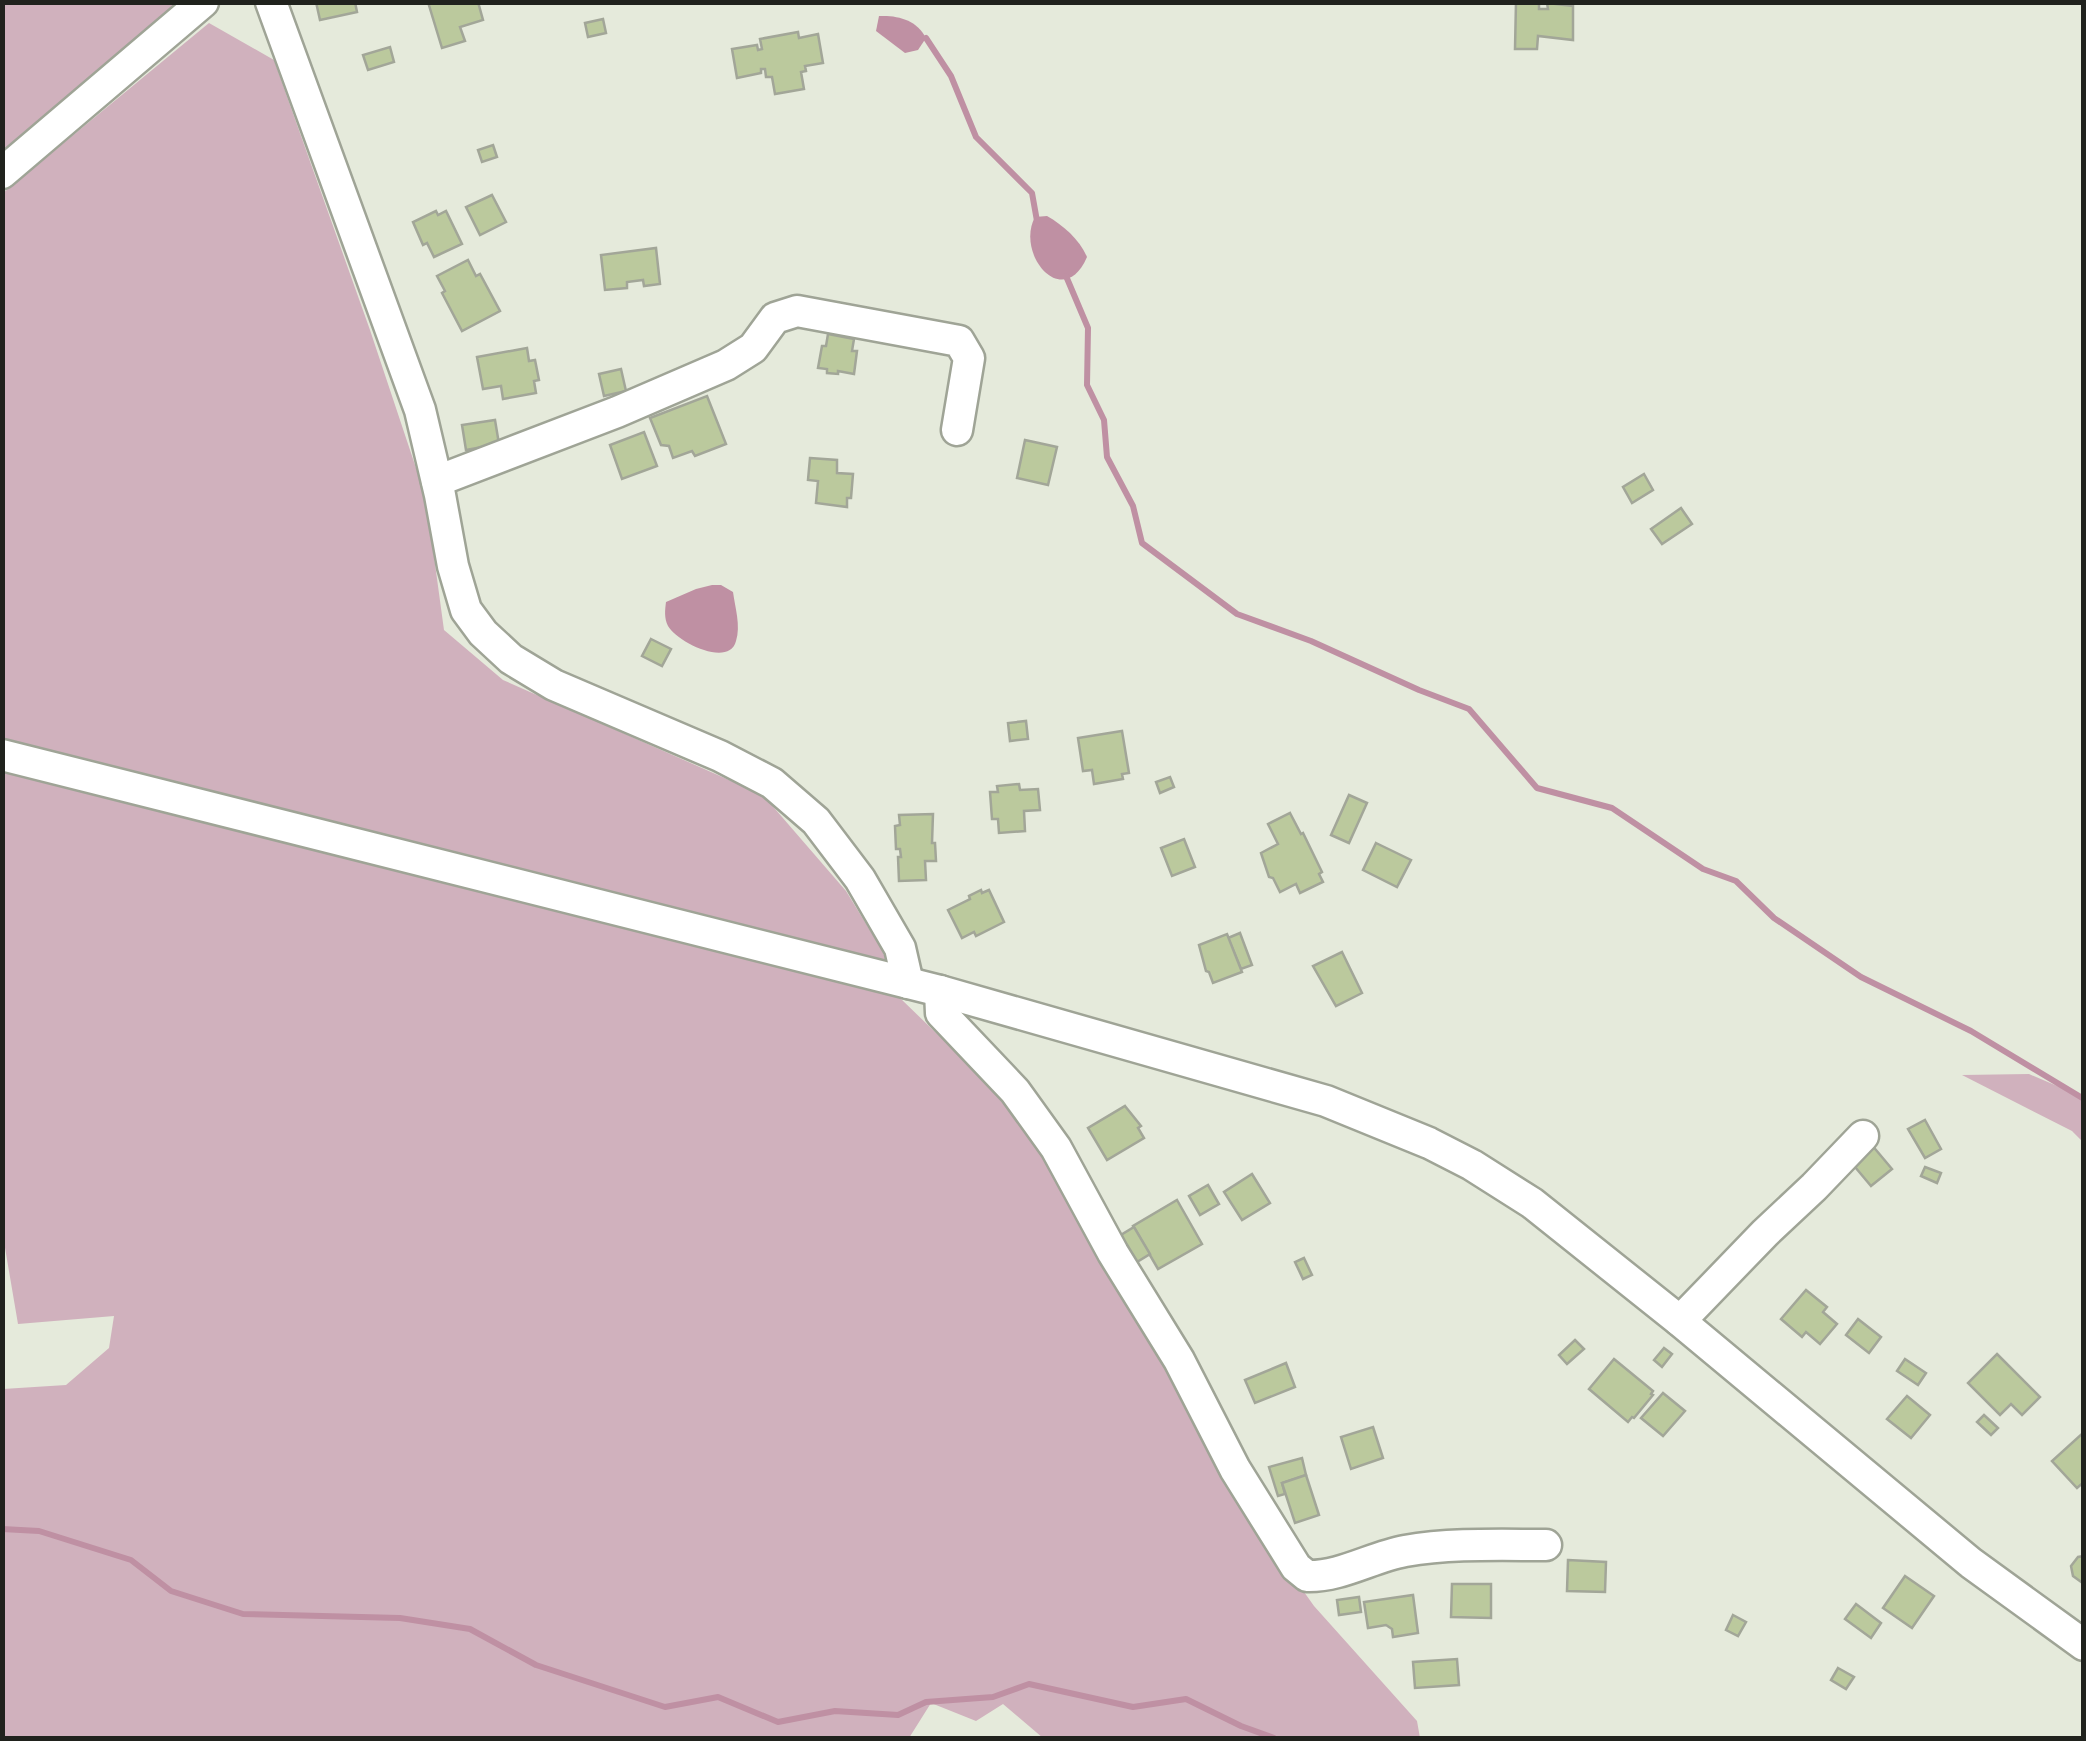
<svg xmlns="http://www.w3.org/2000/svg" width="2086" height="1741" viewBox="0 0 2086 1741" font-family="Raleway,sans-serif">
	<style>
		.green { fill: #d0b1bd }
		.water { fill: #bf90a3 }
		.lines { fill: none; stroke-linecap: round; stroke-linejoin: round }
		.stream { stroke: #bf90a3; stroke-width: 6 }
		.building { fill: #bbc99d; stroke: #a2a698; stroke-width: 2.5 }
		.minor-casing { stroke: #9fa496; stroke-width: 35 }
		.minor { stroke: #fff; stroke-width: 30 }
	</style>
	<rect width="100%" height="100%" fill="#e5eadb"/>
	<g class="green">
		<path d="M3,3H177L3,157Z"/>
		<path d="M209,23L274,60L370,330L426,498L444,630L503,680L763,795L846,891L882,950L900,998L1028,1122L1241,1503L1314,1606L1417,1721L1420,1738H1043L1003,1704L976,1721L931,1703L909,1738H3V1389L66,1385L109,1348L114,1316L18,1324L3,1236V193Z"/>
		<path d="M2029,1074L2083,1097V1142L2072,1131L1962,1075Z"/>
	</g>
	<g class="water">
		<path d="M879,16C898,15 917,20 926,38L918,50L905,53L876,31Z"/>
		<path d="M1047,216C1063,225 1080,240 1087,257C1063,312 1015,254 1035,217Z"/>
		<path d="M712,585H721L733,592C735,607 741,626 736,641C729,668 677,642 668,626C664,618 665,610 666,602L696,589Z"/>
	</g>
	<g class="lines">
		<g class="stream">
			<path d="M926,38L951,76L976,137L1032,193L1037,221"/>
			<path d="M1066,276L1088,328L1087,385L1104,420L1107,457L1133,506L1142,543L1237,614L1311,641L1419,690L1469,709L1537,788L1612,808L1703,869L1736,881L1774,918L1861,977L1971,1031L2084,1099"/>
			<path d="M2,1529L39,1531L131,1560L171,1591L243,1614L400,1618L470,1629L536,1665L665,1707L718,1697L778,1722L835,1711L898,1715L926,1702L993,1697L1029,1684L1133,1707L1186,1699L1241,1726L1274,1738"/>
		</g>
	</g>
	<g class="building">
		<path d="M316,2H355L357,12L320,20Z"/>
		<path d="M428,2H478L483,20L460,27L465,41L442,48Z"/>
		<path d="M1516,2H1539V9H1548L1547,3L1573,6V40L1538,36L1537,49H1515Z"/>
		<path d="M603,19L606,33L588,37L585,23Z"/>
		<path d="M798,32L799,38L818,34L823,63L805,66L806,71L801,72L804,89L775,94L772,77H766L765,69H761V73L737,78L732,49L757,45L758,50L762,49L760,39Z"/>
		<path d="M390,47L394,62L368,70L363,55Z"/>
		<path d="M493,145L497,157L482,162L478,150Z"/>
		<path d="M492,195L506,222L480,235L466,207Z"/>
		<path d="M436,211L438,215L446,211L462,244L434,257L427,243L423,245L413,222Z"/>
		<path d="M656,248L660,284L644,286L643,280L627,282V288L605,290L601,255Z"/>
		<path d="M468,260L476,276L480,274L500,311L462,331L442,293L445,291L437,276Z"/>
		<path d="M828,334L854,339L852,351H857L854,374L838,371V374L827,373V369L818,368L822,346H826Z"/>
		<path d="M527,348L529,361L535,360L539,380L534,381L536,393L503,399L501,386L483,389L477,357Z"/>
		<path d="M621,369L626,391L604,396L599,374Z"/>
		<path d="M707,396L726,444L695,456L692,451L673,458L669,446L661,445L650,418Z"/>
		<path d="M495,420L499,444L466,450L462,425Z"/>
		<path d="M644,432L657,466L622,479L610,445Z"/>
		<path d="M1025,440L1057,447L1048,485L1017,478Z"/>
		<path d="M810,458L837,460V473L853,474L851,498H847V507L816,503L818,481L808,480Z"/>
		<path d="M1644,474L1653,490L1632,503L1623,487Z"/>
		<path d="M1681,508L1692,524L1662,544L1651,529Z"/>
		<path d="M651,639L671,649L662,666L642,656Z"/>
		<path d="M1026,721L1028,739L1010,741L1008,723Z"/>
		<path d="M1122,731L1129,773L1122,774L1123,779L1094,784L1092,770L1083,771L1078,738Z"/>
		<path d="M1170,777L1174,787L1160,793L1156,782Z"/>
		<path d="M1019,784L1020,790L1038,789L1040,810L1024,811L1025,831L999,833L998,819H992L990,792H998L997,786Z"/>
		<path d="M1349,795L1367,803L1349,843L1331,835Z"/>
		<path d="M1290,813L1301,834L1303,833L1322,872L1319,874L1323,882L1300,893L1296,884L1280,892L1273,878L1269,877L1261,853L1278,844L1268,824Z"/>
		<path d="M933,814L932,843H935L936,861H925L926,880L899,881L898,857H901L900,849H896L895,826L900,825L899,815Z"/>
		<path d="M1184,839L1195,867L1172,876L1161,848Z"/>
		<path d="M1376,843L1411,860L1397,887L1363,870Z"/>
		<path d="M981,890L982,893L989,890L1004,922L976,936L974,932L962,938L948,910L970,899L969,896Z"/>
		<path d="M1240,933L1252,965L1241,969L1228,938Z"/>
		<path d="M1227,934L1242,972L1213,983L1209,972L1206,971L1199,945Z"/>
		<path d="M1342,952L1362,993L1336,1006L1313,966Z"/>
		<path d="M1125,1106L1141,1126L1138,1128L1144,1138L1107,1160L1088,1128Z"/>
		<path d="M1925,1120L1941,1149L1925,1158L1908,1129Z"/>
		<path d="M1871,1144L1892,1169L1871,1186L1850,1161Z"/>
		<path d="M1925,1167L1941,1173L1937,1183L1921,1176Z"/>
		<path d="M1252,1174L1270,1203L1242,1220L1224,1192Z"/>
		<path d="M1208,1185L1219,1204L1200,1215L1189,1196Z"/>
		<path d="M1177,1200L1202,1244L1158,1269L1133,1226Z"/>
		<path d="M1134,1227L1150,1254L1132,1265L1116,1238Z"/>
		<path d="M1304,1258L1312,1275L1303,1279L1295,1262Z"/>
		<path d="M1806,1290L1827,1307L1823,1312L1837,1324L1820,1344L1806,1332L1802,1337L1781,1319Z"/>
		<path d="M1858,1319L1881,1337L1869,1353L1846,1335Z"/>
		<path d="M1575,1340L1584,1349L1567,1364L1559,1355Z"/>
		<path d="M1664,1348L1672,1354L1662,1367L1654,1360Z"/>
		<path d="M1997,1354L2040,1397L2022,1415L2011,1404L2000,1415L1968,1383Z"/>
		<path d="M1614,1359L1653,1391L1651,1394L1653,1395L1634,1418L1632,1417L1628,1422L1589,1389Z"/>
		<path d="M1905,1359L1926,1373L1918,1385L1897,1371Z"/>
		<path d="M1286,1363L1295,1387L1255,1403L1245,1380Z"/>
		<path d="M1663,1393L1685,1411L1663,1436L1641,1418Z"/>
		<path d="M1907,1396L1930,1415L1911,1438L1887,1419Z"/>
		<path d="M1984,1415L1998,1428L1991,1435L1977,1422Z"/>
		<path d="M1373,1427L1383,1458L1351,1469L1341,1437Z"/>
		<path d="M2084,1432V1482L2077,1488L2052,1461Z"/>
		<path d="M1302,1458L1306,1475L1282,1483L1285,1494L1278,1496L1269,1467Z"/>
		<path d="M1306,1475L1319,1515L1295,1523L1282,1483Z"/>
		<path d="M2084,1556V1584L2073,1576L2071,1566L2078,1557Z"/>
		<path d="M1568,1560L1606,1562L1605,1592L1567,1591Z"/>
		<path d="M1905,1576L1934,1596L1912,1628L1883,1608Z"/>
		<path d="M1452,1584H1491V1618L1451,1617Z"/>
		<path d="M1413,1595L1418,1633L1393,1637L1392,1629L1386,1625L1368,1628L1364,1602Z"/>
		<path d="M1359,1597L1361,1612L1339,1615L1337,1600Z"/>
		<path d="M1856,1604L1881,1623L1871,1638L1845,1619Z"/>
		<path d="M1733,1615L1746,1622L1738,1636L1726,1630Z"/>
		<path d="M1457,1659L1459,1685L1415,1688L1413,1662Z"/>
		<path d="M1838,1668L1854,1677L1846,1689L1831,1680Z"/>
	</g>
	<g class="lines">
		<defs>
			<g id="minor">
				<path d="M271,2L420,410L440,495L453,566L466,610L483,633L511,659L554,685L720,756L772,783L816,821L860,879L900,948L908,983"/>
				<path d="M2,173L203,2"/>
				<path d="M437,481L617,412L726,365L753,348L775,318L797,311L959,341L969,358L957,430"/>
				<path d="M2,755L940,991L1326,1101L1429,1143L1472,1165L1532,1203L1680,1321L1971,1563L2084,1645"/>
				<path d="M940,991L941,1013L1015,1091L1056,1148L1113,1253L1179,1360L1235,1469L1296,1567L1307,1576C1341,1577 1372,1557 1405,1551C1451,1543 1499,1545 1546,1545"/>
				<path d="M1680,1321L1765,1233L1814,1187L1863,1136"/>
			</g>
		</defs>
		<use href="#minor" class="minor-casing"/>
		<use href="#minor" class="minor"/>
	</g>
	<rect width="2086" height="1741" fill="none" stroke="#20221d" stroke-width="10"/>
</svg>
